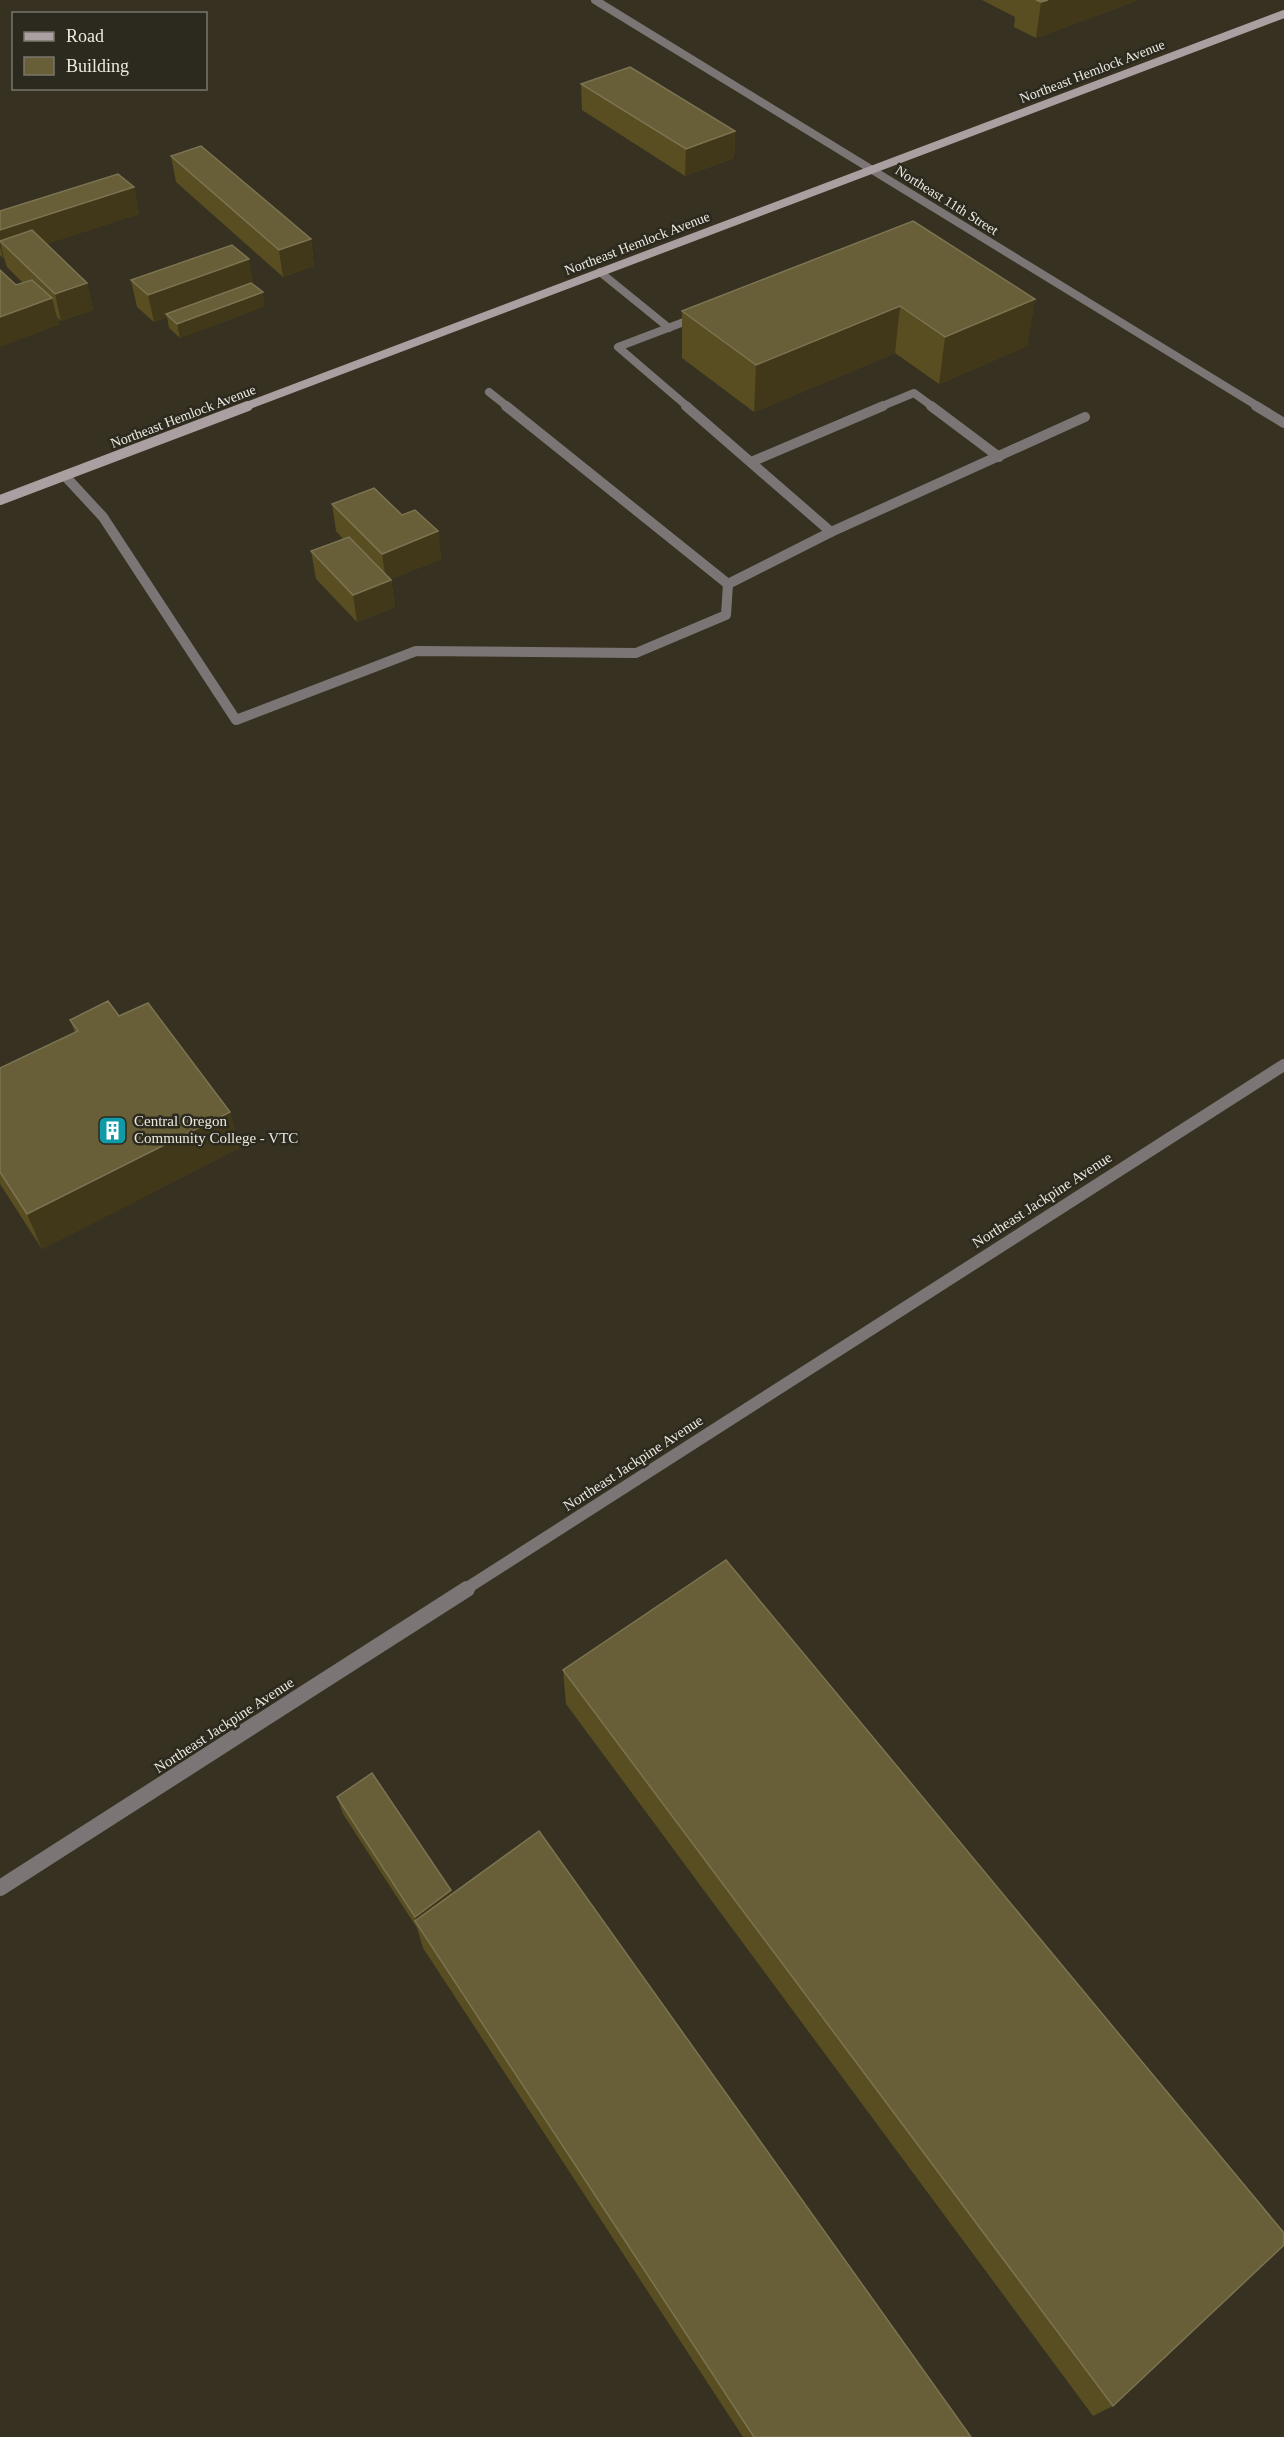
<svg xmlns="http://www.w3.org/2000/svg" width="1284" height="2437" viewBox="0 0 1284 2437" font-family="Georgia,serif">
	<style>
		.built { fill: #363120; fill-rule: evenodd }
		.lines { fill: none; stroke-linecap: round; stroke-linejoin: round }
		.lane-far1 { stroke: #7c7575; stroke-width: 8 }
		.lane { stroke: #7c7575; stroke-width: 10 }
		.street-far3 { stroke: #7c7575; stroke-width: 8 }
		.street-far2 { stroke: #7c7575; stroke-width: 10 }
		.street-far1 { stroke: #7c7575; stroke-width: 12 }
		.street { stroke: #7c7575; stroke-width: 16 }
		.secondary-far1 { stroke: #aba0a1; stroke-width: 8 }
		.secondary { stroke: #aba0a1; stroke-width: 10 }
		.wall { fill: #584e22 }
		.shaded-wall { fill: #403818 }
		.building { fill: #685e37; stroke: #7c7452; stroke-width: 1.5 }
		.labels { text-anchor: middle; stroke-width: 5; stroke-linejoin: round; paint-order: stroke }
		.far-street-label { font-size: 14px; fill: #ebe9e2; stroke: #2c291e }
		.poi-label { font-size: 15px; fill: #ebe9e2; stroke: #2c291e; text-anchor: start }
		.street-label { font-size: 15px; fill: #ebe9e2; stroke: #2c291e }
	</style>
	<rect width="100%" height="100%" fill="#2c291e"/>
	<path class="built" d="M0,0H1284V2437H0ZM14,14H206V88H14Z"/>
	<g class="lines">
		<g class="lane-far1">
			<path d="M600,272L669,328"/>
			<path d="M489,392L508,407"/>
			<path d="M688,407L618,347L697,317"/>
			<path d="M880,407L914,393L933,407"/>
		</g>
		<g class="lane">
			<path d="M506,406L728,584L831,532L1085,417"/>
			<path d="M686,406L831,532"/>
			<path d="M931,406L999,457"/>
			<path d="M751,462L883,406"/>
			<path d="M65,476L103,517L236,720L416,651L636,653L726,615L728,584"/>
		</g>
		<path class="street-far3" d="M595,0L1259,407"/>
		<path class="street-far2" d="M1256,406L1284,423"/>
		<path class="street-far1" d="M464,1590L1284,1065"/>
		<path class="street" d="M0,1888L467,1589"/>
		<path class="secondary-far1" d="M244,407L1284,14"/>
		<path class="secondary" d="M0,500L248,406"/>
	</g>
	<g class="wall">
		<path d="M982,0H1136V1L1036,38L1014,27L1015,17Z"/>
		<path d="M581,84L735,131L734,158L685,176L582,110Z"/>
		<path d="M171,156L311,239L314,266L283,277L176,182Z"/>
		<path d="M134,187L139,214L46,244L87,283L93,310L61,321L57,317L59,325L16,285L23,283L7,267L4,258H3L0,255V211Z"/>
		<path d="M131,280L254,285L265,306L180,338L169,328L167,317L154,322L137,307Z"/>
		<path d="M1035,299L1027,346L939,384L895,353L754,412L682,358V311Z"/>
		<path d="M332,504L402,515L438,531L441,559L391,579L395,607L357,622L316,579L311,551L343,539L336,531Z"/>
		<path d="M119,1016L230,1112L239,1148L42,1249L0,1184V1068L75,1033L70,1020Z"/>
		<path d="M563,1670L1113,2406L1093,2416L566,1704Z"/>
		<path d="M337,1797L452,1894L971,2437H743L423,1948L417,1928L343,1814Z"/>
	</g>
	<g class="shaded-wall">
		<path d="M1048,0H1136V1L1036,38L1041,2Z"/>
		<path d="M735,131L734,158L685,176L686,149Z"/>
		<path d="M134,187L139,214L14,255L0,241V230Z"/>
		<path d="M311,239L314,266L283,277L279,250Z"/>
		<path d="M0,242L4,258H3L0,247Z"/>
		<path d="M249,259L254,286L166,314L167,317L154,322L148,295Z"/>
		<path d="M87,283L93,310L61,321L55,294Z"/>
		<path d="M263,292L265,306L180,338L177,324Z"/>
		<path d="M52,298L59,325L0,347V317Z"/>
		<path d="M1035,299L1027,346L939,384L945,337Z"/>
		<path d="M900,306L895,353L754,412L756,365Z"/>
		<path d="M438,531L441,559L386,581L382,554Z"/>
		<path d="M391,580L395,607L357,622L353,595Z"/>
		<path d="M230,1112L239,1148L42,1249L27,1214Z"/>
		<path d="M451,1890L455,1906L418,1925L415,1917Z"/>
	</g>
	<g class="building">
		<path d="M1036,0H1048L1041,2Z"/>
		<path d="M630,67L735,131L686,149L581,84Z"/>
		<path d="M201,146L311,239L279,250L171,156Z"/>
		<path d="M118,174L134,187L0,230V211Z"/>
		<path d="M913,221L1035,299L945,337L900,306L756,365L682,311Z"/>
		<path d="M32,230L87,283L55,294L0,241Z"/>
		<path d="M232,245L249,259L148,295L131,280Z"/>
		<path d="M0,270L16,285L32,280L52,298L0,317Z"/>
		<path d="M251,283L263,292L177,324L166,314Z"/>
		<path d="M374,488L402,515L415,510L438,531L382,554L332,504Z"/>
		<path d="M349,537L391,580L353,595L311,551Z"/>
		<path d="M108,1001L119,1016L148,1003L230,1112L27,1214L0,1172V1068L78,1031L70,1020Z"/>
		<path d="M726,1560L1284,2233V2245L1113,2406L563,1670Z"/>
		<path d="M372,1773L451,1890L415,1917L337,1797Z"/>
		<path d="M539,1831L971,2437H754L415,1921Z"/>
	</g>
	<defs>
		<symbol id="building-square" viewBox="-11 -11 22 22"><rect x="-9" y="-9" width="18" height="18" rx="4" fill="#0f9aa8" stroke="#2c291e"/><path d="M-4-6H4V6H1V3H-1V6H-4ZM-2.5-4.3h1.7v1.8h-1.7ZM.8-4.3h1.7v1.8H.8ZM-2.5-1h1.7V.8h-1.7ZM.8-1h1.7V.8H.8Z" fill="#fff"/></symbol>
	</defs>
	<g fill-rule="evenodd">
		<use href="#building-square" x="96" y="1114" width="33" height="33"/>
	</g>
	<g class="labels">
		<g class="far-street-label">
			<text transform="translate(1092 71) rotate(-21)" y="5">Northeast Hemlock Avenue</text>
			<text transform="translate(947 200) rotate(32)" y="5">Northeast 11th Street</text>
			<text transform="translate(637 243) rotate(-21)" y="5">Northeast Hemlock Avenue</text>
			<text transform="translate(183 416) rotate(-21)" y="5">Northeast Hemlock Avenue</text>
		</g>
		<g class="poi-label">
			<text x="134" y="1126">Central Oregon<tspan x="134" dy="17">Community College - VTC</tspan></text>
		</g>
		<g class="street-label">
			<text transform="translate(1042 1200) rotate(-33)" y="5">Northeast Jackpine Avenue</text>
			<text transform="translate(633 1463) rotate(-33)" y="5">Northeast Jackpine Avenue</text>
			<text transform="translate(224 1725) rotate(-33)" y="5">Northeast Jackpine Avenue</text>
		</g>
	</g>
	<rect x="12" y="12" width="195" height="78" fill="#2c291e" stroke="#78766c" stroke-width="1.5"/>
	<rect x="24" y="32" width="30" height="9" fill="#aba0a1" stroke="#78766c" stroke-width="1.5"/>
	<text x="66" y="42" font-size="18" fill="#ebe9e2">Road</text>
	<rect x="24" y="57" width="30" height="18" fill="#685e37" stroke="#78766c" stroke-width="1.5"/>
	<text x="66" y="72" font-size="18" fill="#ebe9e2">Building</text>
</svg>
